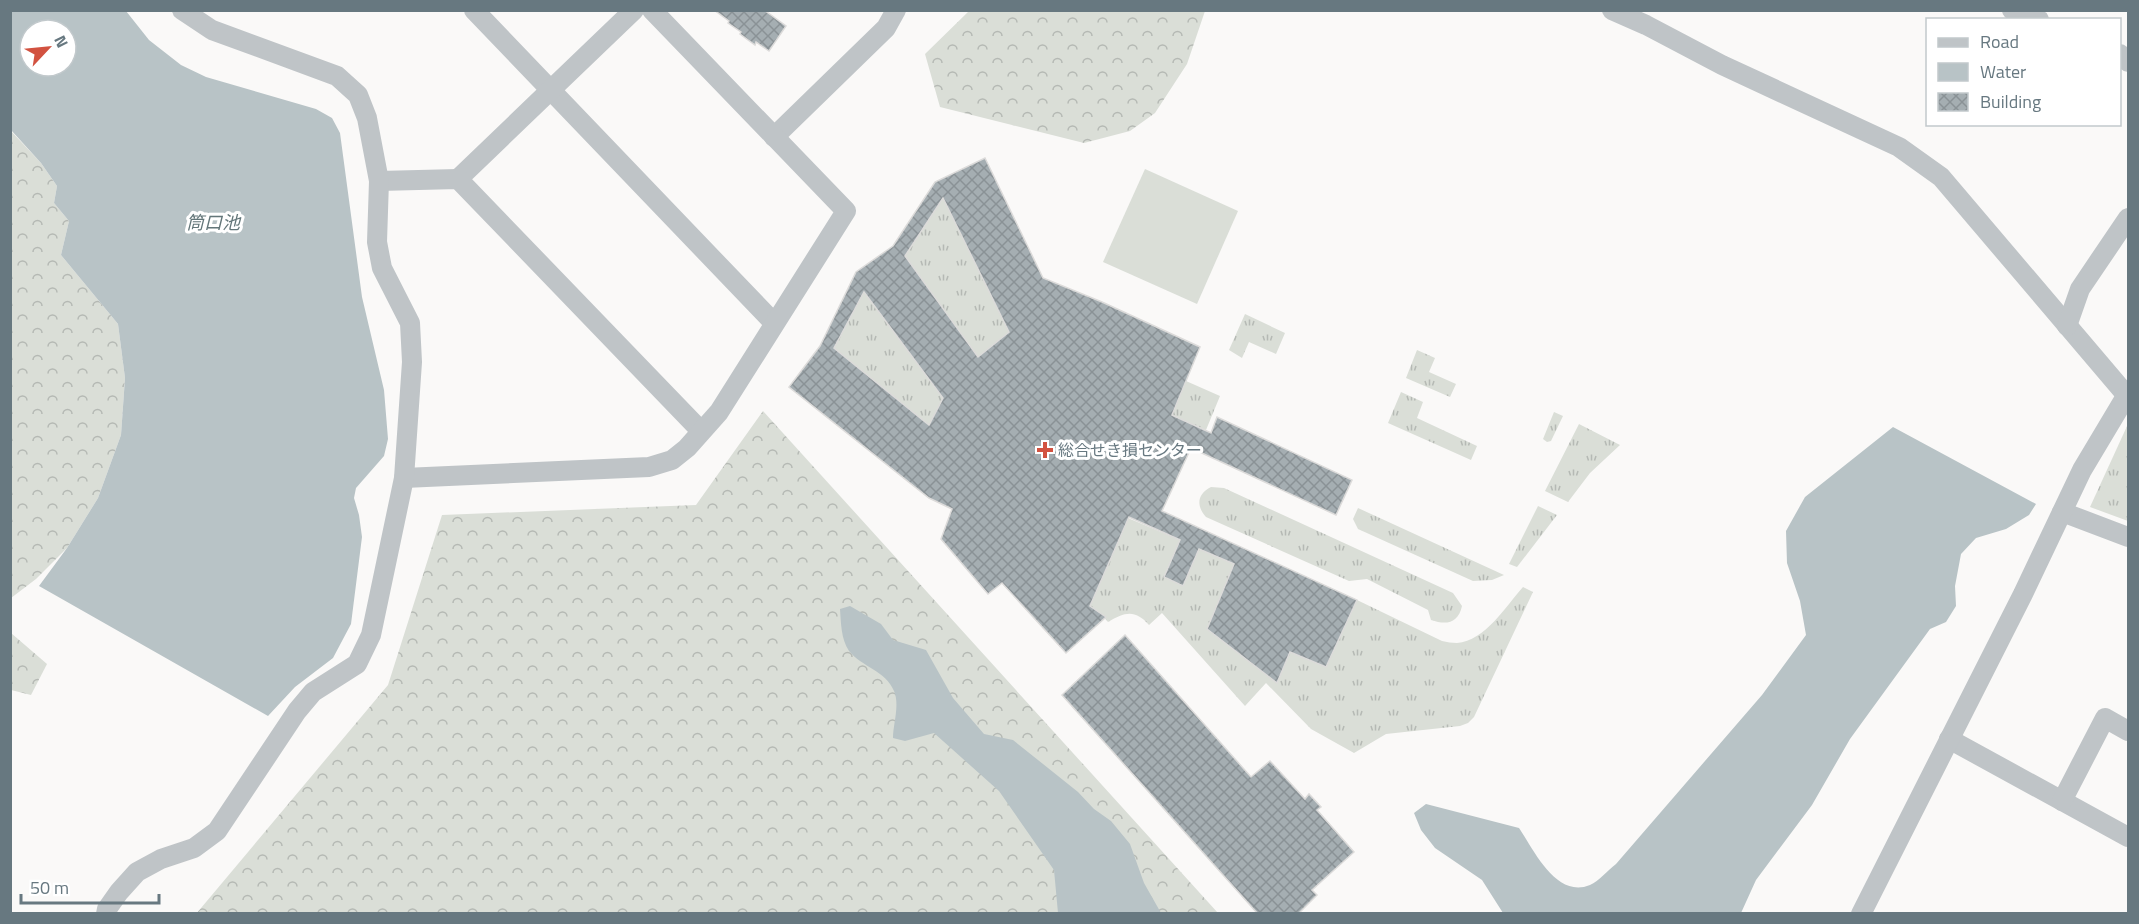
<svg xmlns="http://www.w3.org/2000/svg" width="2139" height="924" viewBox="0 0 2139 924" font-family="'Titillium Web','Noto Sans JP',sans-serif">
	<style>
		.grass { fill: url(#grass-tufts) }
		.forest { fill: url(#forest-crowns) }
		.pitch { fill: #daded7 }
		.water { fill: #b8c3c6; fill-rule: evenodd }
		.building { fill: url(#building-cross-hatch); stroke: #dcdbda; stroke-width: 1.5; fill-rule: evenodd }
		.lines { fill: none; stroke-linecap: round; stroke-linejoin: round }
		.minor { stroke: #bfc4c7; stroke-width: 20 }
		.poi-dot { fill: #d25240; stroke: #fff; stroke-width: 2 }
		.labels { text-anchor: middle; stroke-width: 6; stroke-linejoin: round; paint-order: stroke }
		.poi-label { font-size: 16px; fill: #677880; stroke: #fff; text-anchor: start }
		.water-label { font-size: 18px; font-style: italic; fill: #637679; stroke: #fff }
	</style>
	<defs>
		<pattern id="grass-tufts" width="24" height="20" patternUnits="userSpaceOnUse" patternTransform="scale(1.5)"><rect width="24" height="20" fill="#daded7"/><path d="M3 7l-1-3M5 7V3M7 7l1-3M15 17l-1-3M17 17v-4M19 17l1-3" fill="none" stroke="#b5b9b4"/></pattern>
		<pattern id="forest-crowns" width="20" height="18" patternUnits="userSpaceOnUse" patternTransform="scale(1.5)"><rect width="20" height="18" fill="#daded7"/><path d="M2 6a3 3 0 1 1 6 0M12 15a3 3 0 1 1 6 0" fill="none" stroke="#b5b9b4"/></pattern>
		<pattern id="building-cross-hatch" width="8" height="8" patternUnits="userSpaceOnUse" patternTransform="scale(1.5)"><rect width="8" height="8" fill="#a5aeb2"/><path d="M0 0l8 8M0 8l8-8" fill="none" stroke="#8a9296"/></pattern>
	</defs>
	<rect width="100%" height="100%" fill="#faf9f8"/>
	<g class="grass">
		<path d="M943,198L1009,332L978,357L905,256Z"/>
		<path d="M864,292L943,398L929,425L834,348Z"/>
		<path d="M1245,314L1285,333L1276,354L1249,342L1242,358L1229,350Z"/>
		<path d="M1417,350L1435,358L1429,372L1456,384L1450,397L1406,378Z"/>
		<path d="M1186,381L1220,396L1206,430L1191,424L1144,482Z"/>
		<path d="M1401,392L1423,402L1417,418L1477,446L1471,460L1388,423Z"/>
		<path d="M1554,412L1563,416L1551,441L1547,442L1543,439Z"/>
		<path d="M1579,424L1620,445L1590,473L1568,502L1545,491Z"/>
		<path d="M2128,424V521L2090,507Z"/>
		<path d="M1211,487L1224,488L1453,593L1462,606C1458,624 1446,625 1431,620L1428,610L1367,579L1349,581L1206,517C1196,506 1197,494 1211,487Z"/>
		<path d="M1538,506L1557,515L1517,567L1509,564Z"/>
		<path d="M1358,508L1504,575L1492,580L1473,581L1358,529L1353,519Z"/>
		<path d="M1128,518L1180,540L1164,576L1183,585L1199,549L1234,564L1207,629L1277,683L1290,652L1326,666L1357,600L1442,641C1447,642 1452,643 1457,643C1485,641 1506,606 1523,587L1533,592L1474,717L1468,723L1460,726L1386,734L1354,753L1311,729L1266,683L1245,706L1162,613L1149,625C1135,609 1125,612 1108,622L1101,614L1090,606Z"/>
	</g>
	<g class="forest">
		<path d="M969,11V10L1205,11L1187,64L1155,113L1130,131L1084,143L940,107L925,54Z"/>
		<path d="M10,130L41,163L57,186L54,203L69,221L61,255L118,324L125,378L121,435L98,498L67,548L36,579L11,598Z"/>
		<path d="M763,411L1218,913L196,914L388,685L442,515L696,505Z"/>
		<path d="M11,633L47,664L31,695L11,690Z"/>
	</g>
	<path class="pitch" d="M1145,169L1238,211L1197,304L1103,262Z"/>
	<g class="water">
		<path d="M22,10L126,11L149,40L181,65L206,77L316,109L332,118L340,133L362,297L384,390L388,439L384,456L356,488L354,498L359,515L362,537L351,624L333,658L295,687L268,716L39,586L67,548L98,498L121,435L125,378L118,324L61,255L69,221L54,203L57,186L41,163L11,130V11ZM30,30H66V66H30Z"/>
		<path d="M1893,427L2036,504L2029,515L2006,529L1976,538L1961,554L1955,586L1956,606L1946,622L1930,629L1850,739L1812,805L1756,880L1741,913H1503L1482,880L1435,848L1421,830L1414,813L1426,804L1519,828C1534,850 1556,899 1590,885C1599,881 1608,870 1616,864L1762,695L1806,635L1800,601L1787,563L1786,531L1805,497Z"/>
		<path d="M850,606L881,624L893,640L926,650L953,698L984,734L1013,740L1078,792L1094,809L1111,821L1130,844L1144,883L1161,913H1058L1054,870L999,791L934,733L905,741L893,738C893,724 900,705 894,691C886,671 862,667 849,651C841,639 841,623 840,609Z"/>
	</g>
	<g class="building">
		<path d="M714,10H764L786,26L769,51L756,42L755,45L740,34L741,32L728,23L729,21Z"/>
		<path d="M985,158L1043,278L1102,302L1200,347L1172,415L1211,433L1217,417L1352,480L1336,515L1191,448L1162,511L1357,600L1326,667L1290,652L1277,683L1207,629L1234,564L1199,549L1183,586L1164,577L1180,540L1129,517L1090,606L1106,617L1066,653L1002,583L988,594L941,539L952,509L929,498L789,387L820,346L856,272L893,246L935,182ZM943,198L1009,332L978,357L905,256ZM864,292L943,398L929,425L834,348Z"/>
		<path d="M1125,635L1251,777L1270,761L1305,799L1309,794L1321,807L1317,810L1354,852L1312,890L1317,895L1298,914H1258L1062,695Z"/>
	</g>
	<g class="lines">
		<g class="minor">
			<path d="M474,10L774,323"/>
			<path d="M1612,10L1646,25L1722,65L1899,147L1941,177L2128,397"/>
			<path d="M2012,10L2039,20"/>
			<path d="M2120,54L2128,62"/>
			<path d="M774,137L886,28L896,10"/>
			<path d="M458,179L634,10"/>
			<path d="M379,181L458,179L701,431"/>
			<path d="M2067,326L2080,289L2128,218"/>
			<path d="M404,478L649,467L672,460L687,448L719,412L846,211L652,10"/>
			<path d="M2062,512L2128,537"/>
			<path d="M1949,739L2128,837"/>
			<path d="M2062,801L2105,718L2128,731"/>
			<path d="M106,914L107,909L119,892L137,872L161,859L194,848L217,831L297,711L313,692L357,664L371,635L404,478L412,362L410,323L382,268L377,242L379,181L367,118L358,95L337,76L212,30L182,10"/>
			<path d="M1861,914L2023,594L2082,470L2128,393"/>
		</g>
	</g>
	<path class="poi-dot" d="M1042 441h6v6h6v6h-6v6h-6v-6h-6v-6h6z"/>
	<g class="labels">
		<g class="poi-label">
			<text x="1058" y="456">総合せき損センター</text>
		</g>
		<g class="water-label">
			<text x="213" y="229">筒口池</text>
		</g>
	</g>
	<rect width="2139" height="924" fill="none" stroke="#677880" stroke-width="24"/>
	<rect x="1926" y="18" width="195" height="108" fill="#ffffff" stroke="#c2c9cc" stroke-width="1.5"/>
	<rect x="1938" y="38" width="30" height="9" fill="#bfc4c7" stroke="#c2c9cc" stroke-width="1.5"/>
	<text x="1980" y="48" font-size="18" fill="#677880">Road</text>
	<rect x="1938" y="63" width="30" height="18" fill="#b8c3c6" stroke="#c2c9cc" stroke-width="1.5"/>
	<text x="1980" y="78" font-size="18" fill="#677880">Water</text>
	<rect x="1938" y="93" width="30" height="18" fill="url(#building-cross-hatch)" stroke="#c2c9cc" stroke-width="1.5"/>
	<text x="1980" y="108" font-size="18" fill="#677880">Building</text>
	<g transform="translate(48 48) rotate(64)"><circle r="28" fill="#ffffff" stroke="#c2c9cc" stroke-width="1.5"/>
	<path d="M0-4.5L10 22L0 15L-10 22Z" fill="#d25240"/>
	<text y="-9" font-size="16" font-weight="bold" text-anchor="middle" fill="#677880">N</text>
	</g>
	<path d="M21 894v9h138v-9" fill="none" stroke="#677880" stroke-width="3"/>
	<text x="30" y="894" font-size="18" fill="#677880" stroke="#ffffff" stroke-width="4.5" paint-order="stroke">50 m</text>
</svg>
